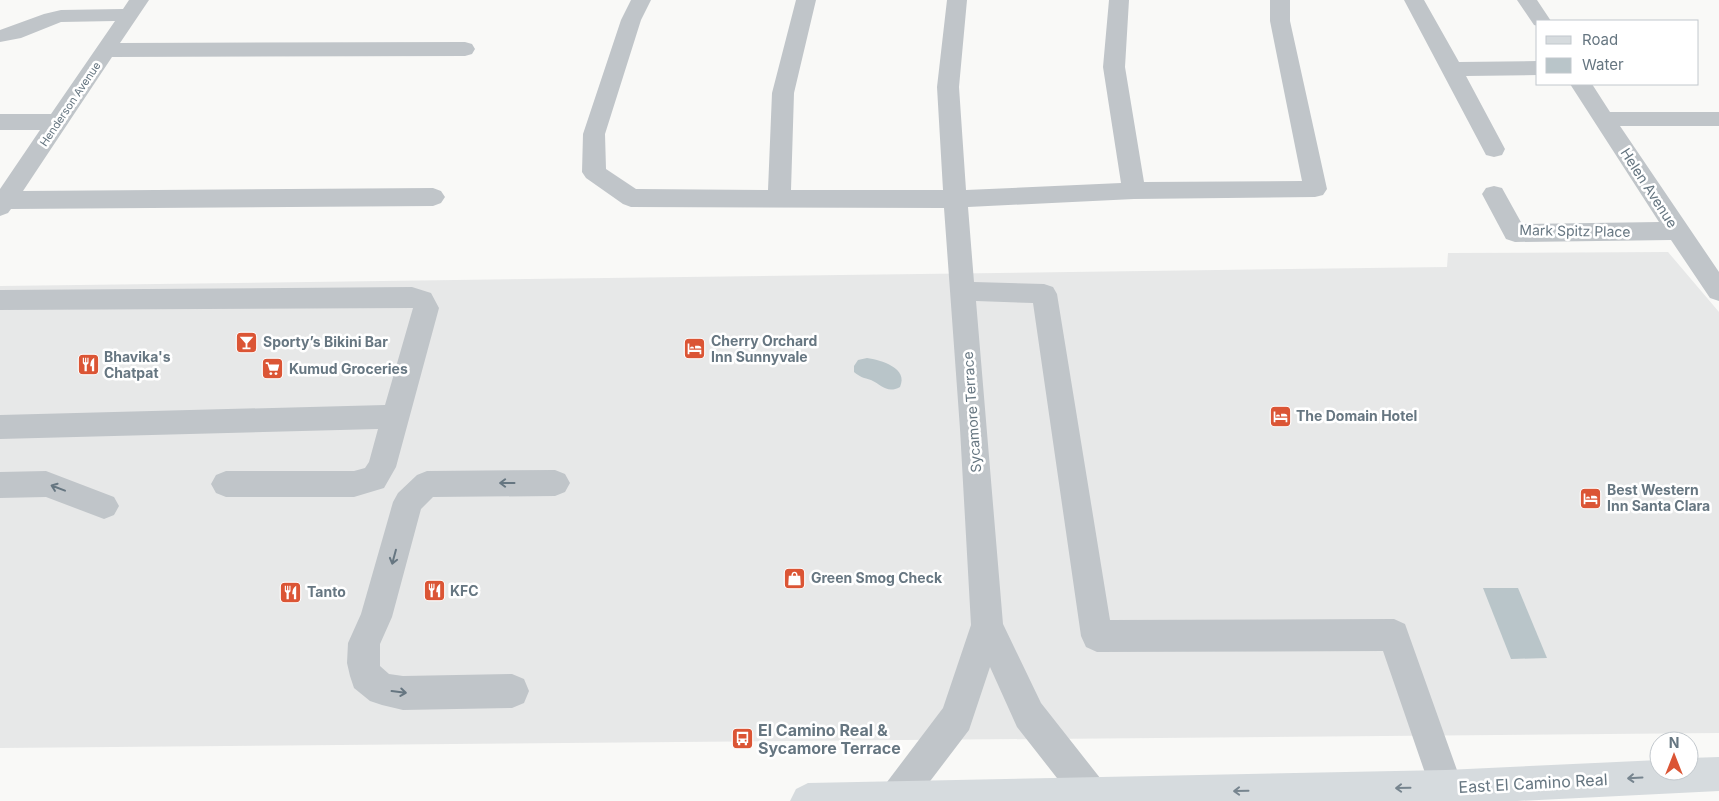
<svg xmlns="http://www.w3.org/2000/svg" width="1719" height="801" viewBox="0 0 1719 801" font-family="Inter,sans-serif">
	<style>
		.built { fill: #e7e8e8 }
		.water { fill: #b9c5c9 }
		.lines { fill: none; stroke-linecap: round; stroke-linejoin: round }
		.minor { fill: #c0c5c9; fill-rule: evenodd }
		.major { fill: #d6dbde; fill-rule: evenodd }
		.oneway { stroke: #667681 }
		.oneway2 { stroke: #77858f }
		.labels { text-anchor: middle; stroke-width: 5; stroke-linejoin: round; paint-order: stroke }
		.far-street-label { font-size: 11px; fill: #667681; stroke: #fff }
		.street-label { font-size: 14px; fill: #667681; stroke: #fff }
		.poi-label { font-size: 14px; font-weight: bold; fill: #667681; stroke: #fff; text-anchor: start }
		.near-poi-label { font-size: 16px; font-weight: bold; fill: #667681; stroke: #fff; text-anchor: start }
		.near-street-label { font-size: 16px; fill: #667681; stroke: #fff }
	</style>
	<rect width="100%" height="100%" fill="#f9f9f7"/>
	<path class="built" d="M1668,252L1719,312V733L0,748V286L1447,267L1448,253Z"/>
	<g class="water">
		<path d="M867,358C881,360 909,368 900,387C887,394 882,385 871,380C864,378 860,377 854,372V366L858,360Z"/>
		<path d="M1483,588H1518L1547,658L1511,659Z"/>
	</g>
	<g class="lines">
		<g class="minor">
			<path d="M129,0H149L120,43L465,42L472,44L475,49L472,54L465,56L112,57L23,191L433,188L441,191L445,197L441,203L433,206L11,209L8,213L0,216V189L40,130H0V114H51L115,21L61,22L21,38L0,42V30L44,14L61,10L123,9Z"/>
			<path d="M631,0H651L641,20L605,134L606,169L636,189L768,190L772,93L796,0H816L794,93L791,190H943L937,87L947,0H967L959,87L966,190L1121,183L1103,67L1109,0H1129L1125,67L1144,182L1302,181L1270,21V0H1290V21L1327,189L1323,195L1315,197L1134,199L968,207L974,282L1044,284L1053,287L1057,294L1110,620L1394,619L1405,624L1463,787L1458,799L1454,801L1434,799L1383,651L1097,652L1086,647L1081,636L1033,303L976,301L1003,624L1041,703L1104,783L1109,795L1107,801H1075L1017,727L990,667L969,730L915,801H880L878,798L884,786L943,708L971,625L960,429L944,208L631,207L623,204L586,178L582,172L583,134L621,20Z"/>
			<path d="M1404,0H1424L1459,62L1538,61V75L1466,76L1505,149L1502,155L1494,157L1486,155Z"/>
			<path d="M1517,0H1537L1551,21H1538V26L1534,25Z"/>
			<path d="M1570,84H1592L1610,112H1719V126H1620L1719,272V301L1710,298L1671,240L1515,242L1506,239L1482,194L1486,188L1494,186L1502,188L1522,224L1659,222Z"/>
			<path d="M412,287L431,293L439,308L396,467L384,488L354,497H226L216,493L211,484L216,475L226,471H354L365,468L369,462L378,429L0,439V415L385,405L413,308L0,310V290Z"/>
			<path d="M555,470L565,474L570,483L565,492L555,496L433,497L421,509L392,617L380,644V666L389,674L403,676L512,674L524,679L529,691L524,703L512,708L403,710L382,705L370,701L354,688L350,676L347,663L348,643L361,614L393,502L398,493L417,475L427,471Z"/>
			<path d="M46,471L114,497L119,506L114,515L104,519L46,497L0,498V472Z"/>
		</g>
		<path class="major" d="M1719,757V791L1517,801H790L796,789L808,783L1446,770L1659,760V771H1689V758Z"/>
	</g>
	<defs><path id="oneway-shaft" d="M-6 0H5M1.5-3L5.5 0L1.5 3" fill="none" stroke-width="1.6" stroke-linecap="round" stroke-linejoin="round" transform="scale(1.25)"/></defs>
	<g class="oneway">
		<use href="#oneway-shaft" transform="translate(507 483) rotate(180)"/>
		<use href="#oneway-shaft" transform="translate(58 488) rotate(-159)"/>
		<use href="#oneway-shaft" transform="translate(394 557) rotate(105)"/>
		<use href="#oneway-shaft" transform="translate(399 692) rotate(7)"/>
	</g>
	<g class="oneway2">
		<use href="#oneway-shaft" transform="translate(1635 778) rotate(177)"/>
		<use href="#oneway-shaft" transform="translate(1403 788) rotate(179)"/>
		<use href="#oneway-shaft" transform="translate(1241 791) rotate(179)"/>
	</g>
	<defs>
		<symbol id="bar-square" viewBox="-11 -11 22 22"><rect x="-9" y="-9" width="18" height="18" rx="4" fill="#db5535" stroke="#fff"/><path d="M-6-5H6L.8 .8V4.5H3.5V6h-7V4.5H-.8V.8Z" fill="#fff"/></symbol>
		<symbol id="hotel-square" viewBox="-11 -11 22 22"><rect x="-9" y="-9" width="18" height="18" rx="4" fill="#db5535" stroke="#fff"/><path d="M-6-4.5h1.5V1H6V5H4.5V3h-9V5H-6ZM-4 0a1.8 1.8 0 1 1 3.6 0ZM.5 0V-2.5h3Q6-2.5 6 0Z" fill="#fff"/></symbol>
		<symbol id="restaurant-square" viewBox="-11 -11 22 22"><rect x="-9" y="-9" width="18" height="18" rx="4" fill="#db5535" stroke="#fff"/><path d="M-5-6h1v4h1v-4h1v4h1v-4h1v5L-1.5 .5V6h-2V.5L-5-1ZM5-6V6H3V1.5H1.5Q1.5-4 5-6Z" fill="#fff"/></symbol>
		<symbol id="supermarket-square" viewBox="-11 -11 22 22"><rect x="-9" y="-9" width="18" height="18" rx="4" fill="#db5535" stroke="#fff"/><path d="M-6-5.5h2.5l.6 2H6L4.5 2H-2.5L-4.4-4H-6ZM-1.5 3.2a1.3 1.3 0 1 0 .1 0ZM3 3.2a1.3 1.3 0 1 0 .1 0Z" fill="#fff"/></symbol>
		<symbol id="shop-square" viewBox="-11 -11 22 22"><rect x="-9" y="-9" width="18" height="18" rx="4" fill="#db5535" stroke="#fff"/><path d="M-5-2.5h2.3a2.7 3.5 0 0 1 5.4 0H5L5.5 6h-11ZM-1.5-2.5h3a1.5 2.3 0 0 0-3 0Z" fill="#fff"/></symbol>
		<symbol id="bus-square" viewBox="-11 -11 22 22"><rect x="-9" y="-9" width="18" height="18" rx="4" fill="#db5535" stroke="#fff"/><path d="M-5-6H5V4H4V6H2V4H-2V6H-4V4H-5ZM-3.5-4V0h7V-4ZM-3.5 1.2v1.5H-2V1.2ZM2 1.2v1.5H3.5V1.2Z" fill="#fff"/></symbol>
	</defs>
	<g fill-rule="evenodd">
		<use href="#bar-square" x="234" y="330" width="25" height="25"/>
		<use href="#hotel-square" x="682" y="336" width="25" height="25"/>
		<use href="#restaurant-square" x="76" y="352" width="25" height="25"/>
		<use href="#supermarket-square" x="260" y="356" width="25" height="25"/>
		<use href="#hotel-square" x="1268" y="404" width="25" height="25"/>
		<use href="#hotel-square" x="1578" y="486" width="25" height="25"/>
		<use href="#shop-square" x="782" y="566" width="25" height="25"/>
		<use href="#restaurant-square" x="422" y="578" width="25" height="25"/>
		<use href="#restaurant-square" x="278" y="580" width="25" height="25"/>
		<use href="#bus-square" x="730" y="726" width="25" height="25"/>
	</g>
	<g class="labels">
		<g class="far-street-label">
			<text transform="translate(70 104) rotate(-56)" y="4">Henderson Avenue</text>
		</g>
		<g class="street-label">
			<text transform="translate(1649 188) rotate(57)" y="5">Helen Avenue</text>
			<text transform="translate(1575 231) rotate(1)" y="5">Mark Spitz Place</text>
			<text transform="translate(972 412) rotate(-94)" y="5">Sycamore Terrace</text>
		</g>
		<g class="poi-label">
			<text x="711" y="346">Cherry Orchard<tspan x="711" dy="16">Inn Sunnyvale</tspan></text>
			<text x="263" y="347">Sporty’s Bikini Bar</text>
			<text x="104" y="362">Bhavika's<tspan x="104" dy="16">Chatpat</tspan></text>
			<text x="289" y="374">Kumud Groceries</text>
			<text x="1296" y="421">The Domain Hotel</text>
			<text x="1607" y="495">Best Western<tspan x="1607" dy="16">Inn Santa Clara</tspan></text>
			<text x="811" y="583">Green Smog Check</text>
			<text x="450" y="596">KFC</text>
			<text x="307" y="597">Tanto</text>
		</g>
		<g class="near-poi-label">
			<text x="758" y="736">El Camino Real &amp;<tspan x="758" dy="18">Sycamore Terrace</tspan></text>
		</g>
		<g class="near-street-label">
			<text transform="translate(1533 783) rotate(-3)" y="6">East El Camino Real</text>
		</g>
	</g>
	<rect x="1536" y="20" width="162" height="65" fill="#ffffff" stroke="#c2c8cd"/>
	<rect x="1546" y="36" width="25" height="8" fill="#d6dbde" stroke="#c2c8cd"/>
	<text x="1582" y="45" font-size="15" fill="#667681">Road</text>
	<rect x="1546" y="58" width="25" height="15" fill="#b9c5c9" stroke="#c2c8cd"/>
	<text x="1582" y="70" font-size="15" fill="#667681">Water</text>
	<g transform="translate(1674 756)"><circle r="24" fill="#ffffff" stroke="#c2c8cd"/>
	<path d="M0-4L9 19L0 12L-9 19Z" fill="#db5535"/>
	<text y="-8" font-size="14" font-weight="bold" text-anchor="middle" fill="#667681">N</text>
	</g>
</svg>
